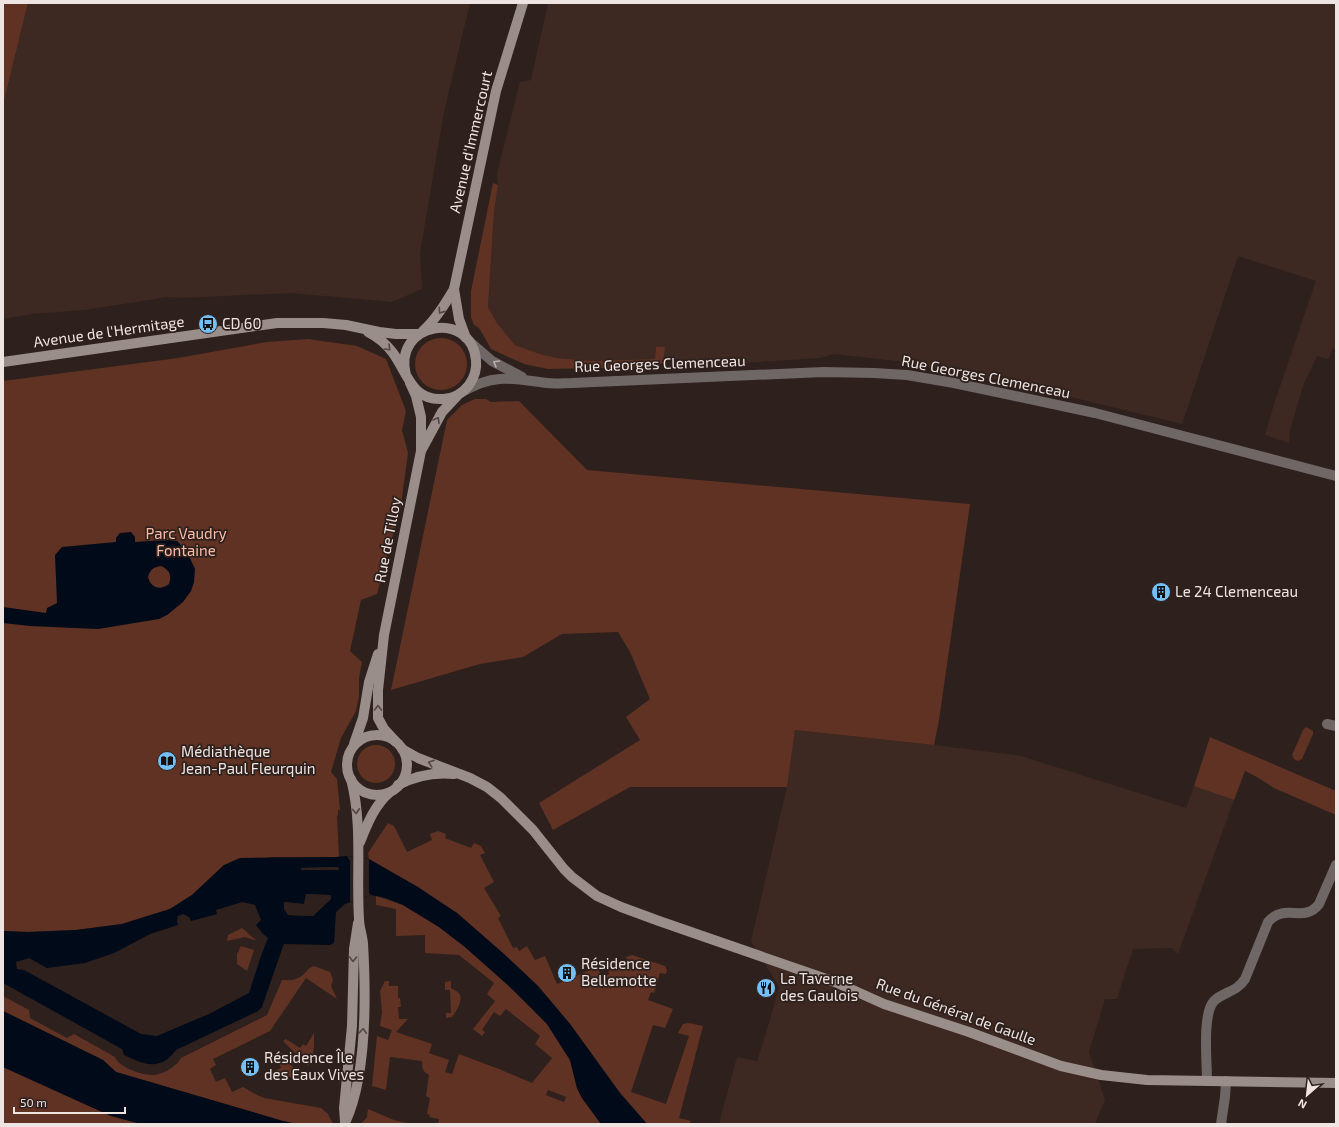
<svg xmlns="http://www.w3.org/2000/svg" width="1339" height="1127" viewBox="0 0 1339 1127" font-family="'Exo 2',sans-serif">
	<style>
		.built { fill: #3d2822 }
		.green { fill: #5f3223; fill-rule: evenodd }
		.water { fill: #000a18; fill-rule: evenodd }
		.pier { fill: #2e201c; fill-rule: evenodd }
		.lines { fill: none; stroke-linecap: round; stroke-linejoin: round }
		.street { stroke: #6f6765; stroke-width: 10 }
		.secondary { stroke: #9a8e8a; stroke-width: 10 }
		.oneway { stroke: #544642 }
		.oneway2 { stroke: #bbb2af }
		.labels { text-anchor: middle; stroke-width: 3.5; stroke-linejoin: round; paint-order: stroke }
		.street-label { font-size: 15px; fill: #eee4e1; stroke: #2e201c }
		.poi-label { font-size: 15px; fill: #eee4e1; stroke: #2e201c; text-anchor: start }
		.park-label { font-size: 15px; fill: #fcbda9; stroke: #2e201c }
	</style>
	<rect width="100%" height="100%" fill="#2e201c"/>
	<g class="built">
		<path d="M28,3H470L444,112L420,253L422,289L392,302L291,293L183,298L168,297L85,310L32,314L3,319V105Z"/>
		<path d="M548,3H1336V350L1332,348L1329,359L1317,356L1303,386L1290,430L1289,443L1265,435L1274,404L1316,281L1238,256L1182,424L1025,386L904,362L834,354L820,358L730,364L673,359L664,357V347H656V359L593,361L557,358L540,354L515,345L497,323L488,307L494,212L498,185L497,174L520,82L531,80Z"/>
		<path d="M795,730L934,745L1021,756L1186,808L1194,786L1234,800L1178,954L1172,948L1133,949L1117,999H1105L1089,1052L1105,1100L1095,1124H719L737,1057L757,1061L769,1023L779,987L751,941L787,787Z"/>
	</g>
	<g class="green">
		<path d="M3,3H28L3,105Z"/>
		<path d="M493,183L498,185L494,212L488,307L497,323L515,345L540,354L557,358L593,361L655,359L656,347H665L663,363L653,367L548,369L524,364L491,349L479,328L474,325L471,317V291Z"/>
		<circle cx="441" cy="364" r="26"/>
		<path d="M308,339L357,346L386,359L406,411L402,430L408,453L400,512L390,544L377,594L361,600L350,651L362,662L359,678V696L356,711L341,738L331,772L337,779L340,810H338V815L337,816L339,857H272L224,865L192,895L170,909L122,924L76,930L28,932L3,931V381L178,358L267,342Z"/>
		<path d="M475,399H486L491,402L519,401L587,470L970,504L939,720L934,745L795,730L787,787H630L553,830L539,803L640,740L626,717L650,699L630,652L618,632L562,634L523,657L480,664L391,690L447,420L462,405Z"/>
		<path d="M1306,727L1313,731V734L1302,759L1298,761L1294,759L1292,755L1303,730Z"/>
		<path d="M1210,737L1336,791V815L1274,788L1257,777L1245,771L1234,800L1194,786Z"/>
		<circle cx="376" cy="764" r="19"/>
		<path d="M388,823L394,826L407,852L432,840L430,834L438,831L446,834L445,838L471,848L474,843L481,846L485,853L480,855L494,882L484,888L501,916L498,918L513,948L517,947L519,951L527,946L535,960L545,956L557,984L597,967L602,977L609,974L608,971L628,963L626,957L632,955L665,966L667,970L666,974L660,973L654,993L651,992L648,1000L673,1009L665,1028L653,1025L631,1092L666,1104L689,1036L678,1033L683,1024L689,1023L703,1026L679,1118L691,1121L689,1124H647L620,1093L570,1024L538,986L504,954L457,913L369,859L368,853Z"/>
		<path d="M376,896L403,905L439,927L465,947L523,999L547,1024L570,1060L577,1088L582,1098L601,1124H438L439,1119L429,1117L430,1115L427,1114L430,1098L426,1096L429,1075C422,1071 422,1068 422,1061L390,1057L386,1090L372,1086L377,1036L388,1040L392,1030L380,1026L382,1012L380,991L385,981H389V986H398V998H400L401,1007H398L399,1019H408L396,1032L432,1044L429,1053L449,1060L445,1072L452,1074L459,1054L499,1069L532,1083L552,1058L535,1044L540,1036L506,1009L500,1016L494,1012L482,1030L485,1032L482,1036L473,1029L495,1001L487,994L494,983L459,955L425,953V935L396,936V909L376,905ZM548,1090L566,1097L564,1102L546,1095Z"/>
		<path d="M242,928L257,941L245,937L227,941L228,935Z"/>
		<path d="M241,946L254,950L247,971L237,964V954Z"/>
		<path d="M314,966L330,972L333,980L331,986L337,999L306,978L270,1031L213,1059L216,1065L210,1069L216,1082L225,1078L232,1092L243,1087L257,1095L264,1098L321,1108L328,1114L333,1124H297L283,1121L116,1072L103,1060L3,1011V996L29,1010L30,1018L67,1038L74,1034L115,1057C119,1068 147,1078 159,1074C166,1072 178,1065 181,1058L267,1015L282,980C287,980 293,981 298,978C305,975 307,968 314,966Z"/>
		<path d="M451,981V988C454,990 457,991 459,993C464,1000 456,1012 452,1017L446,1018V1013H451L450,990H445V982Z"/>
		<path d="M314,1033C314,1045 315,1057 308,1066L283,1041L286,1039L300,1048L303,1044L306,1046Z"/>
		<path d="M279,1050L300,1076C290,1079 284,1076 274,1071L281,1068L279,1064L284,1062Z"/>
		<path d="M3,1067L111,1116L141,1124H3Z"/>
		<path d="M368,1109L394,1120L412,1124H361L367,1117Z"/>
	</g>
	<g class="water">
		<path d="M131,532L135,537V542L168,540L177,541L186,550L195,569L194,582L191,591L183,602L167,615L159,619L98,629L30,626L3,623V607L46,613L47,608L57,603L55,555L62,547L116,542V538L120,533ZM161,566C170,570 172,576 169,584C160,591 151,588 148,577C150,570 153,567 161,566Z"/>
		<path d="M347,856L369,859L418,887L457,913L504,954L538,986L570,1024L620,1093L647,1124H601L582,1098L577,1088L570,1060L547,1024L509,986L465,947L439,927L403,905L386,898L371,895L358,899L345,904L336,912L334,943L330,945L284,944L283,946L262,1007L258,1011L176,1050C161,1071 144,1065 124,1055L122,1049L3,983V931L28,932L76,930L122,924L170,909L192,895L224,865L240,858L335,857ZM335,867H338L339,870L301,869V868ZM306,894L329,895H331V899L313,916L288,915L284,909V902L304,904ZM242,902L255,905L261,920L256,925L263,934L268,938L261,956L249,993L209,1014L157,1036L141,1034L24,970L17,969L16,962L29,958L47,968L85,963L114,953L150,934L178,925L177,921L178,916L183,914L189,917L191,921L217,914L216,910Z"/>
		<path d="M3,1011L103,1060L116,1072L283,1121L297,1124H141L111,1116L3,1067Z"/>
	</g>
	<g class="pier">
		<path d="M347,856L369,859V893L371,895L350,902V861Z"/>
		<path d="M335,867H338L339,870H301V868Z"/>
		<path d="M306,894L331,895V899L313,916L288,915L284,909V902L304,904ZM307,896L328,897L329,898L312,914L289,913L286,908V904L305,906Z"/>
	</g>
	<g class="lines">
		<g class="street">
			<path d="M470,342L492,361L522,377"/>
			<path d="M464,391C496,373 513,379 547,383C555,384 564,383 572,383L823,372L874,373L907,375L954,383L1095,413L1336,476"/>
			<path d="M1327,724L1336,726"/>
			<path d="M1207,1081C1207,1061 1202,1014 1214,1001C1224,991 1236,993 1245,979L1268,922C1285,902 1304,924 1319,904L1336,865"/>
			<path d="M1221,1124L1225,1097L1226,1081"/>
		</g>
		<g class="secondary">
			<path d="M454,289L459,319L466,338"/>
			<path d="M423,331C436,319 445,304 454,289L496,91L523,3"/>
			<path d="M368,332C378,337 387,345 393,353C408,374 412,401 443,399C453,399 463,393 469,385C474,378 477,369 476,360C471,309 392,322 406,375"/>
			<path d="M3,362L277,323H323L346,325L379,332L396,334H419"/>
			<path d="M422,449L442,412L457,396"/>
			<circle cx="377" cy="765" r="30"/>
			<path d="M395,741L384,729L378,718V690L384,635L421,451V417L416,396L410,383"/>
			<path d="M354,744L363,718L369,682L378,654"/>
			<path d="M402,749L418,758L470,778L487,787L501,798L533,830L564,869L572,877L597,896L621,907L659,921L835,982L884,1004L969,1032L1061,1066L1101,1075L1147,1080L1336,1083"/>
			<path d="M398,785C415,776 435,772 454,774"/>
			<path d="M360,842C367,825 374,806 389,793"/>
			<path d="M345,1122L344,1108L352,1026L354,949L358,923"/>
			<path d="M345,1123C367,1076 366,995 363,943C362,934 359,927 359,919C356,872 363,825 351,779"/>
		</g>
	</g>
	<defs><path id="oneway-chevron" d="M-2-3.5L2.5 0L-2 3.5" fill="none" stroke-width="1.6" stroke-linecap="round" stroke-linejoin="round"/></defs>
	<g class="oneway">
		<use href="#oneway-chevron" transform="translate(441 311) rotate(125)"/>
		<use href="#oneway-chevron" transform="translate(388 348) rotate(46)"/>
		<use href="#oneway-chevron" transform="translate(437 420) rotate(-60)"/>
		<use href="#oneway-chevron" transform="translate(378 708) rotate(-89)"/>
		<use href="#oneway-chevron" transform="translate(431 763) rotate(-162)"/>
		<use href="#oneway-chevron" transform="translate(356 811) rotate(86)"/>
		<use href="#oneway-chevron" transform="translate(353 959) rotate(92)"/>
		<use href="#oneway-chevron" transform="translate(363 1031) rotate(-87)"/>
	</g>
	<use class="oneway2" href="#oneway-chevron" transform="translate(496 363) rotate(-150)"/>
	<defs>
		<symbol id="bus-disc" viewBox="-11 -11 22 22"><circle r="9.5" fill="#74c0f6" stroke="#2e201c"/><path d="M-5-6H5V4H4V6H2V4H-2V6H-4V4H-5ZM-3.5-4V0h7V-4ZM-3.5 1.2v1.5H-2V1.2ZM2 1.2v1.5H3.5V1.2Z" fill="#111"/></symbol>
		<symbol id="building-disc" viewBox="-11 -11 22 22"><circle r="9.5" fill="#74c0f6" stroke="#2e201c"/><path d="M-4-6H4V6H1V3H-1V6H-4ZM-2.5-4.3h1.7v1.8h-1.7ZM.8-4.3h1.7v1.8H.8ZM-2.5-1h1.7V.8h-1.7ZM.8-1h1.7V.8H.8Z" fill="#111"/></symbol>
		<symbol id="library-disc" viewBox="-11 -11 22 22"><circle r="9.5" fill="#74c0f6" stroke="#2e201c"/><path d="M-6-4Q-3-5.5-.7-3.5V5Q-3 3-6 4ZM6-4Q3-5.5 .7-3.5V5Q3 3 6 4Z" fill="#111"/></symbol>
		<symbol id="restaurant-disc" viewBox="-11 -11 22 22"><circle r="9.5" fill="#74c0f6" stroke="#2e201c"/><path d="M-5-6h1v4h1v-4h1v4h1v-4h1v5L-1.5 .5V6h-2V.5L-5-1ZM5-6V6H3V1.5H1.5Q1.5-4 5-6Z" fill="#111"/></symbol>
	</defs>
	<g fill-rule="evenodd">
		<use href="#bus-disc" x="197" y="313" width="22" height="22"/>
		<use href="#building-disc" x="1150" y="581" width="22" height="22"/>
		<use href="#library-disc" x="156" y="750" width="22" height="22"/>
		<use href="#building-disc" x="556" y="962" width="22" height="22"/>
		<use href="#restaurant-disc" x="755" y="977" width="22" height="22"/>
		<use href="#building-disc" x="239" y="1056" width="22" height="22"/>
	</g>
	<g class="labels">
		<g class="street-label">
			<text transform="translate(471 142) rotate(-77)" y="5">Avenue d'Immercourt</text>
			<text transform="translate(109 332) rotate(-8)" y="5">Avenue de l'Hermitage</text>
			<text transform="translate(660 364) rotate(-2)" y="5">Rue Georges Clemenceau</text>
			<text transform="translate(986 377) rotate(11)" y="5">Rue Georges Clemenceau</text>
			<text transform="translate(388 540) rotate(-79)" y="5">Rue de Tilloy</text>
			<text transform="translate(956 1012) rotate(20)" y="5">Rue du Général de Gaulle</text>
		</g>
		<g class="poi-label">
			<text x="222" y="329">CD 60</text>
			<text x="1175" y="597">Le 24 Clemenceau</text>
			<text x="181" y="757">Médiathèque<tspan x="181" dy="17">Jean-Paul Fleurquin</tspan></text>
			<text x="581" y="969">Résidence<tspan x="581" dy="17">Bellemotte</tspan></text>
			<text x="780" y="984">La Taverne<tspan x="780" dy="17">des Gaulois</tspan></text>
			<text x="264" y="1063">Résidence Île<tspan x="264" dy="17">des Eaux Vives</tspan></text>
		</g>
		<g class="park-label">
			<text x="186" y="539">Parc Vaudry<tspan x="186" dy="17">Fontaine</tspan></text>
		</g>
	</g>
	<rect width="1339" height="1127" fill="none" stroke="#eee4e1" stroke-width="8"/>
	<g transform="translate(1307 1095) rotate(208)" stroke="#2e201c" stroke-width="3" paint-order="stroke">
	<path d="M0-3L7 15L0 10L-7 15Z" fill="#eee4e1"/>
	<text y="-6" font-size="11" font-weight="bold" text-anchor="middle" fill="#eee4e1">N</text>
	</g>
	<path d="M14 1107v6h111v-6" fill="none" stroke="#eee4e1" stroke-width="2"/>
	<text x="20" y="1107" font-size="12" fill="#eee4e1" stroke="#2e201c" stroke-width="3" paint-order="stroke">50 m</text>
</svg>
